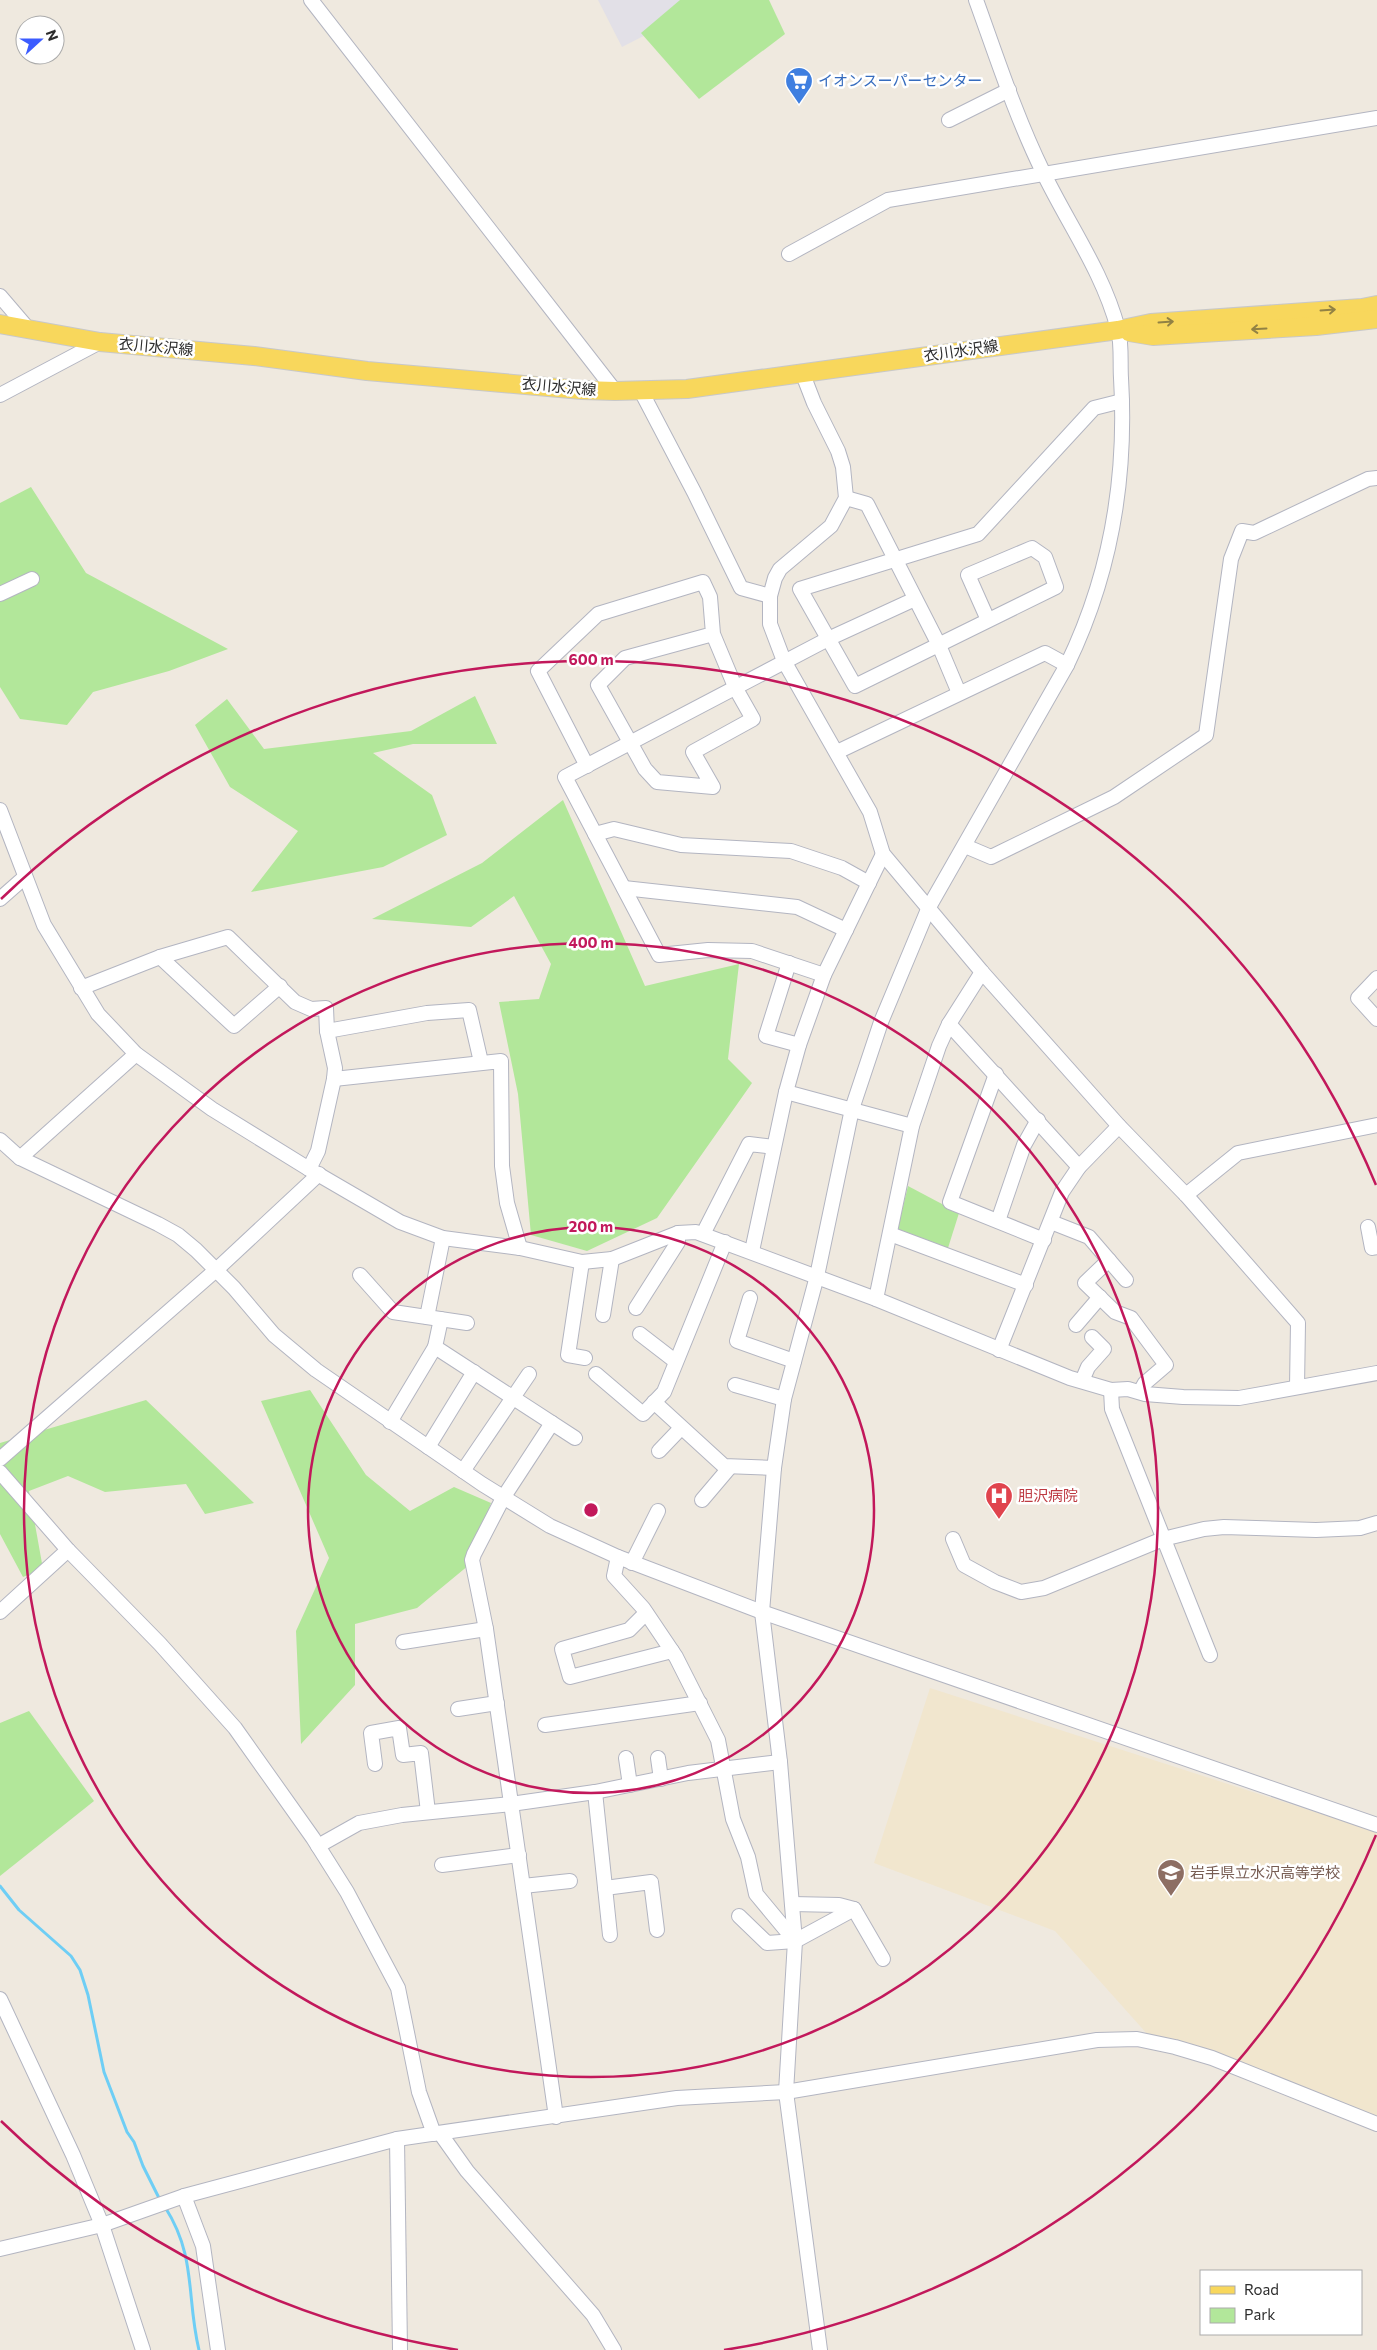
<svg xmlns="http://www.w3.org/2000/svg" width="1377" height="2350" viewBox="0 0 1377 2350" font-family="Commissioner,'Noto Sans JP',sans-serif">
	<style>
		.industrial { fill: #e2e0e7 }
		.education { fill: #f1e6ce }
		.green { fill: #b2e79a }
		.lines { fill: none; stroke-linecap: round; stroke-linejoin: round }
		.stream { stroke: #6ecef5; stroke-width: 3 }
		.minor-casing { stroke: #b3b5c1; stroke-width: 16 }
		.major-casing { stroke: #c8c8c8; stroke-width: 20 }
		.minor { stroke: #fff; stroke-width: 14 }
		.major { stroke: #f8d75c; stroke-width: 18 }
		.oneway { stroke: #928244 }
		.ring { fill: none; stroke: #c2185b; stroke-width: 2.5 }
		.labels { text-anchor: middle; stroke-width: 5; stroke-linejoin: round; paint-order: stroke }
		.shop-label { font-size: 15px; fill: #366cbe; stroke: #fff; text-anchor: start }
		.street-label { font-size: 15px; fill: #2d2d2d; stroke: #fff }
		.health-label { font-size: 15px; fill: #be3a42; stroke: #fff; text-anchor: start }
		.education-label { font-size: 15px; fill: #785e54; stroke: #fff; text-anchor: start }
		.centre { fill: #c2185b; stroke: #fff; stroke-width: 2.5 }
		.ring-label { font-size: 15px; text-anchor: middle; font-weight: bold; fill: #c2185b; stroke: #fff; stroke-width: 5; stroke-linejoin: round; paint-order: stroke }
	</style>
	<rect width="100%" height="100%" fill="#efe9df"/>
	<path class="industrial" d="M598,0H714L622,47Z"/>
	<path class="education" d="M930,1688L1377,1832V2118L1149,2036L1055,1931L874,1863Z"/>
	<g class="green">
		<path d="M680,0H769L785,34L699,99L641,33Z"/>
		<path d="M31,487L86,573L228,649L169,671L93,692L67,725L20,719L0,687V503Z"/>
		<path d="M475,696L497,744H413L373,753L432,795L447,835L383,867L251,892L298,831L230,787L195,725L227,699L264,749L411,731Z"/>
		<path d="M563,800L645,986L739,964L728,1059L752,1083L657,1218L587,1251L531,1235L518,1094L499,1002L539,999L551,964L514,896L471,927L372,919L482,863Z"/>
		<path d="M908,1186L959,1213L948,1248L899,1231L898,1227Z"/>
		<path d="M310,1390L366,1475L410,1511L454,1487L491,1503L469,1565L417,1608L355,1624V1685L301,1744L296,1631L329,1558L261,1401Z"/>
		<path d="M146,1400L254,1503L205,1514L186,1484L105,1492L68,1476L29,1491L43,1569L23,1577L0,1534V1443Z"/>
		<path d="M29,1711L94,1801L0,1876V1723Z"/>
	</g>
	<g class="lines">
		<g class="stream">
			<path d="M0,1886L19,1910L71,1956L80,1970L88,1995L104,2072L127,2132L134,2142L143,2166L160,2200"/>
			<path d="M165,2207C197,2257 186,2297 199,2350"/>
		</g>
		<defs>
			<g id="minor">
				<path d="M311,0L615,391"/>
				<path d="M949,120L1009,90"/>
				<path d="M789,254L888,200L1377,118"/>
				<path d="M0,296L30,331"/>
				<path d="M802,372L814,403L838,451L843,467L846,498L831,526L780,569L775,578L770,596V624L784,661L870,812L883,854L982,972L1119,1126L1186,1195L1298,1323L1297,1387"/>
				<path d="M641,391L694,492L741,588L770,596"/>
				<path d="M0,395L100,342"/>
				<path d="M846,498L867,504L938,643L959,693"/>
				<path d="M0,594L32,579"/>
				<path d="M988,620L968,575L1032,548L1045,557L1056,587L855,686L800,589L978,534L1094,408L1122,401"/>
				<path d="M837,752L1045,653L1067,665"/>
				<path d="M587,766L538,671L598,614L703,582L710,597L713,634L736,689L753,719L693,752L713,787L657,782L645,769L598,685L625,658L713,634"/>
				<path d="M0,810L44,925L98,1014L136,1054L212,1109L309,1169L400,1222L443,1238L520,1248L582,1262L612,1259L678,1233L696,1232L876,1299L1070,1378L1111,1390L1128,1389L1145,1394L1183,1397L1239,1398L1377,1373"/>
				<path d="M595,834L614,829L681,845L791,851L842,868L869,883"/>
				<path d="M965,846L991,857L1114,797L1206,735L1231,559L1242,531L1254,533L1368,479L1377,478"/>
				<path d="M624,888L797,907L846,930"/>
				<path d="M0,899L25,877"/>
				<path d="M160,957L234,1026L280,986"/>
				<path d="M789,963L766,1036L799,1045"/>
				<path d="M824,975L752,951L708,950L659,955L565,777L828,639L915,599"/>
				<path d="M1377,978L1358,998L1377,1019"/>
				<path d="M81,988L160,957L228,937L295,1002L311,1009L326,1008L327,1031L335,1068L334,1079L318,1151L309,1169"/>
				<path d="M949,1024L1079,1167"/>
				<path d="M327,1031L427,1013L469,1010L481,1062"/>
				<path d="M996,1074L950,1202L1044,1240"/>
				<path d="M334,1079L501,1061L502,1166L507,1203L520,1248"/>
				<path d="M786,1092L912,1126"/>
				<path d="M0,1140L20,1158L158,1224L178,1235L196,1250L234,1288L274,1335L316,1370L482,1484L550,1526L618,1557L762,1612L1377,1825"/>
				<path d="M20,1158L136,1054"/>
				<path d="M1186,1195L1238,1153L1377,1125"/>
				<path d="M998,1221L1024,1145L1038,1120"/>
				<path d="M1051,1222L1089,1237L1126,1280"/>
				<path d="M1368,1227L1372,1248L1377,1247"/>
				<path d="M703,1234L749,1144L774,1147"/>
				<path d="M890,1234L1026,1285"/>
				<path d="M752,1251L786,1092L799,1045L824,975L883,854"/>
				<path d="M1109,1260L1085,1283L1115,1312L1131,1318L1166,1365L1145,1383L1140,1392"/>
				<path d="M582,1262L568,1355L585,1358"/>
				<path d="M360,1275L393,1312L467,1323"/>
				<path d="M750,1298L737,1341L794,1361"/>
				<path d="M876,1299L912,1126L939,1046L949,1024L982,972"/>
				<path d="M636,1308L678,1242V1233"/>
				<path d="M603,1315L612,1259"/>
				<path d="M427,1317L443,1238"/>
				<path d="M441,1319L435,1347L575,1438"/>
				<path d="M1076,1325L1100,1297"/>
				<path d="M640,1334L675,1361"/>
				<path d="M999,1350L1062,1192L1079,1167L1119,1126"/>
				<path d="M596,1374L643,1414L664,1392L725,1242"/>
				<path d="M1082,1381L1088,1367L1104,1349L1092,1337"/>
				<path d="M735,1385L784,1399"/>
				<path d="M1111,1390L1112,1409L1210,1655"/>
				<path d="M654,1402L724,1466L774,1468"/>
				<path d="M390,1422L435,1347"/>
				<path d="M552,1423L503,1498L474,1554L472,1560L486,1629L556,2117"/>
				<path d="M428,1447L474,1372"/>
				<path d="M659,1451L681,1428"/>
				<path d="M0,1459L216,1270L319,1174"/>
				<path d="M463,1471L529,1374"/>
				<path d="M0,1472L68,1550L160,1644L235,1728L313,1838L347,1892L398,1988L419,2092L434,2134"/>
				<path d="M702,1500L730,1467"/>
				<path d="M953,1539L964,1565L995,1582L1021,1592L1044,1588L1163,1539L1204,1529L1224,1527L1316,1530L1360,1528L1377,1523"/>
				<path d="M618,1557L614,1576L643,1608L676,1657L718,1740L733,1819L748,1857L756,1894L795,1941"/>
				<path d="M632,1563L658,1511"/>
				<path d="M0,1612L68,1550"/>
				<path d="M646,1613L629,1630L562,1649L570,1677L672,1651"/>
				<path d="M403,1642L486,1629"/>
				<path d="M458,1709L497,1703"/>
				<path d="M545,1725L700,1703"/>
				<path d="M626,1758L630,1785"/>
				<path d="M658,1758L661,1779"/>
				<path d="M375,1764L371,1733L399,1728L403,1755L421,1753L428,1812"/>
				<path d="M595,1792L610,1935"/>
				<path d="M318,1846L359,1823L402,1815L511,1804L595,1792L688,1773L780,1762"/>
				<path d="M442,1865L519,1855"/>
				<path d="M523,1886L570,1881"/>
				<path d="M605,1888L651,1882L657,1930"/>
				<path d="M792,1904L839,1905L854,1909L883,1959"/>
				<path d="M739,1916L767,1943L795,1941L854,1909"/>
				<path d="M0,1999L73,2155L102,2225L143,2350"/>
				<path d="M440,2133L467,2171L593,2315L614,2350"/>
				<path d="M397,2139L400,2350"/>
				<path d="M184,2196L203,2246L218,2350"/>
				<path d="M0,2249L102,2225L184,2196L397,2139L677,2098L786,2092L1097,2040L1137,2039L1175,2047L1212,2058L1377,2124"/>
				<path d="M820,2350L786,2092L795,1941L780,1762L762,1612L774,1468L784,1399L817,1276L852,1109L881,1022L929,907L1067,665C1111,574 1127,478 1121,378C1120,363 1122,344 1118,329C1103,272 1068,224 1043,172C1016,117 997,58 976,0"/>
			</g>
			<g id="major">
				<path d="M0,324L100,342L254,356L367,371L582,390L615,391L687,389L1118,330L1151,323L1362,308L1377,305"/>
				<path d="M1129,332L1153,336L1316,326L1377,319"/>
			</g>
		</defs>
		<use href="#minor" class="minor-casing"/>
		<use href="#major" class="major-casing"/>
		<use href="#minor" class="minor"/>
		<use href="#major" class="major"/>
	</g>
	<defs><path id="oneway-shaft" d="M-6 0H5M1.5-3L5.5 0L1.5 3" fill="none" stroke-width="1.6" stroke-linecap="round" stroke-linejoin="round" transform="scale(1.25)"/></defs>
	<g class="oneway">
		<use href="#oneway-shaft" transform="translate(1328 310) rotate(-4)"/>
		<use href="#oneway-shaft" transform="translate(1166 322) rotate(-4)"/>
		<use href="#oneway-shaft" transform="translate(1259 329) rotate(177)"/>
	</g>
	<g class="ring">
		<circle cx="591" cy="1510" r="283"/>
		<circle cx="591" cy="1510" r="567"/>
		<path d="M1376 1835A850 850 0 0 1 724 2350M458 2350A850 850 0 0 1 1 2121M1 899A850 850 0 0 1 1376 1185"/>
	</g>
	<defs>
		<symbol id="supermarket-pin" viewBox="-11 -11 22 30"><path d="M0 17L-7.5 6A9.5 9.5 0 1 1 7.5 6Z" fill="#3f7fe0" stroke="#fff"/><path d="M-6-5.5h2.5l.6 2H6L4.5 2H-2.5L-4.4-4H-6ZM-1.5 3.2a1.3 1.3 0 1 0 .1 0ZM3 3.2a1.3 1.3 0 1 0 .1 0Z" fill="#fff"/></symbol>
		<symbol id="hospital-pin" viewBox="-11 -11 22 30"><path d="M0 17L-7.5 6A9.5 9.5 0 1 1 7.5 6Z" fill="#e0444e" stroke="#fff"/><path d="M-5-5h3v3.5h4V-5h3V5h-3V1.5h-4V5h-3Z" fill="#fff"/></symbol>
		<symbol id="school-pin" viewBox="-11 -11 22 30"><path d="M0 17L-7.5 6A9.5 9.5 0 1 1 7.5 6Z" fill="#8d6e63" stroke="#fff"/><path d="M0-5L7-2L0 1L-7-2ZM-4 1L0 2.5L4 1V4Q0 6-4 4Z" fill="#fff"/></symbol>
	</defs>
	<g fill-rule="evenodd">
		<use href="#supermarket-pin" x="783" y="65" width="32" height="43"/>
		<use href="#hospital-pin" x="983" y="1480" width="32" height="43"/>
		<use href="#school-pin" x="1155" y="1857" width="32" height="43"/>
	</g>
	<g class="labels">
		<g class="shop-label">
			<text x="818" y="86">イオンスーパーセンター</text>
		</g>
		<g class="street-label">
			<text transform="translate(156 347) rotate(5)" y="5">衣川水沢線</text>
			<text transform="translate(961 351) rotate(-8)" y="5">衣川水沢線</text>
			<text transform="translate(559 387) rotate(5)" y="5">衣川水沢線</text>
		</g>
		<g class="health-label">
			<text x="1018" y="1501">胆沢病院</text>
		</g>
		<g class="education-label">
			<text x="1190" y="1878">岩手県立水沢高等学校</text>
		</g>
	</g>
	<circle cx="591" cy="1510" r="8" class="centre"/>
	<g class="ring-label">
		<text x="591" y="665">600 m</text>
		<text x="591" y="948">400 m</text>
		<text x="591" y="1232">200 m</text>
	</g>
	<rect x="1200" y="2270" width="162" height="65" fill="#ffffff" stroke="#ababab"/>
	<rect x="1210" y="2286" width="25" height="8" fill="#f8d75c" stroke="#ababab"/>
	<text x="1244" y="2295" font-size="15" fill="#2d2d2d">Road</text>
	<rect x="1210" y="2308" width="25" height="15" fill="#b2e79a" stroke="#ababab"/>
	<text x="1244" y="2320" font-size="15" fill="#2d2d2d">Park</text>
	<g transform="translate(40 40) rotate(69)"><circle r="24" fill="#ffffff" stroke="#ababab"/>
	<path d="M0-4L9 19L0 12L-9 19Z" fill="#3c5cff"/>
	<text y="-8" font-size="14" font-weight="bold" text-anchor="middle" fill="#2d2d2d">N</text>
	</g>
</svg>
